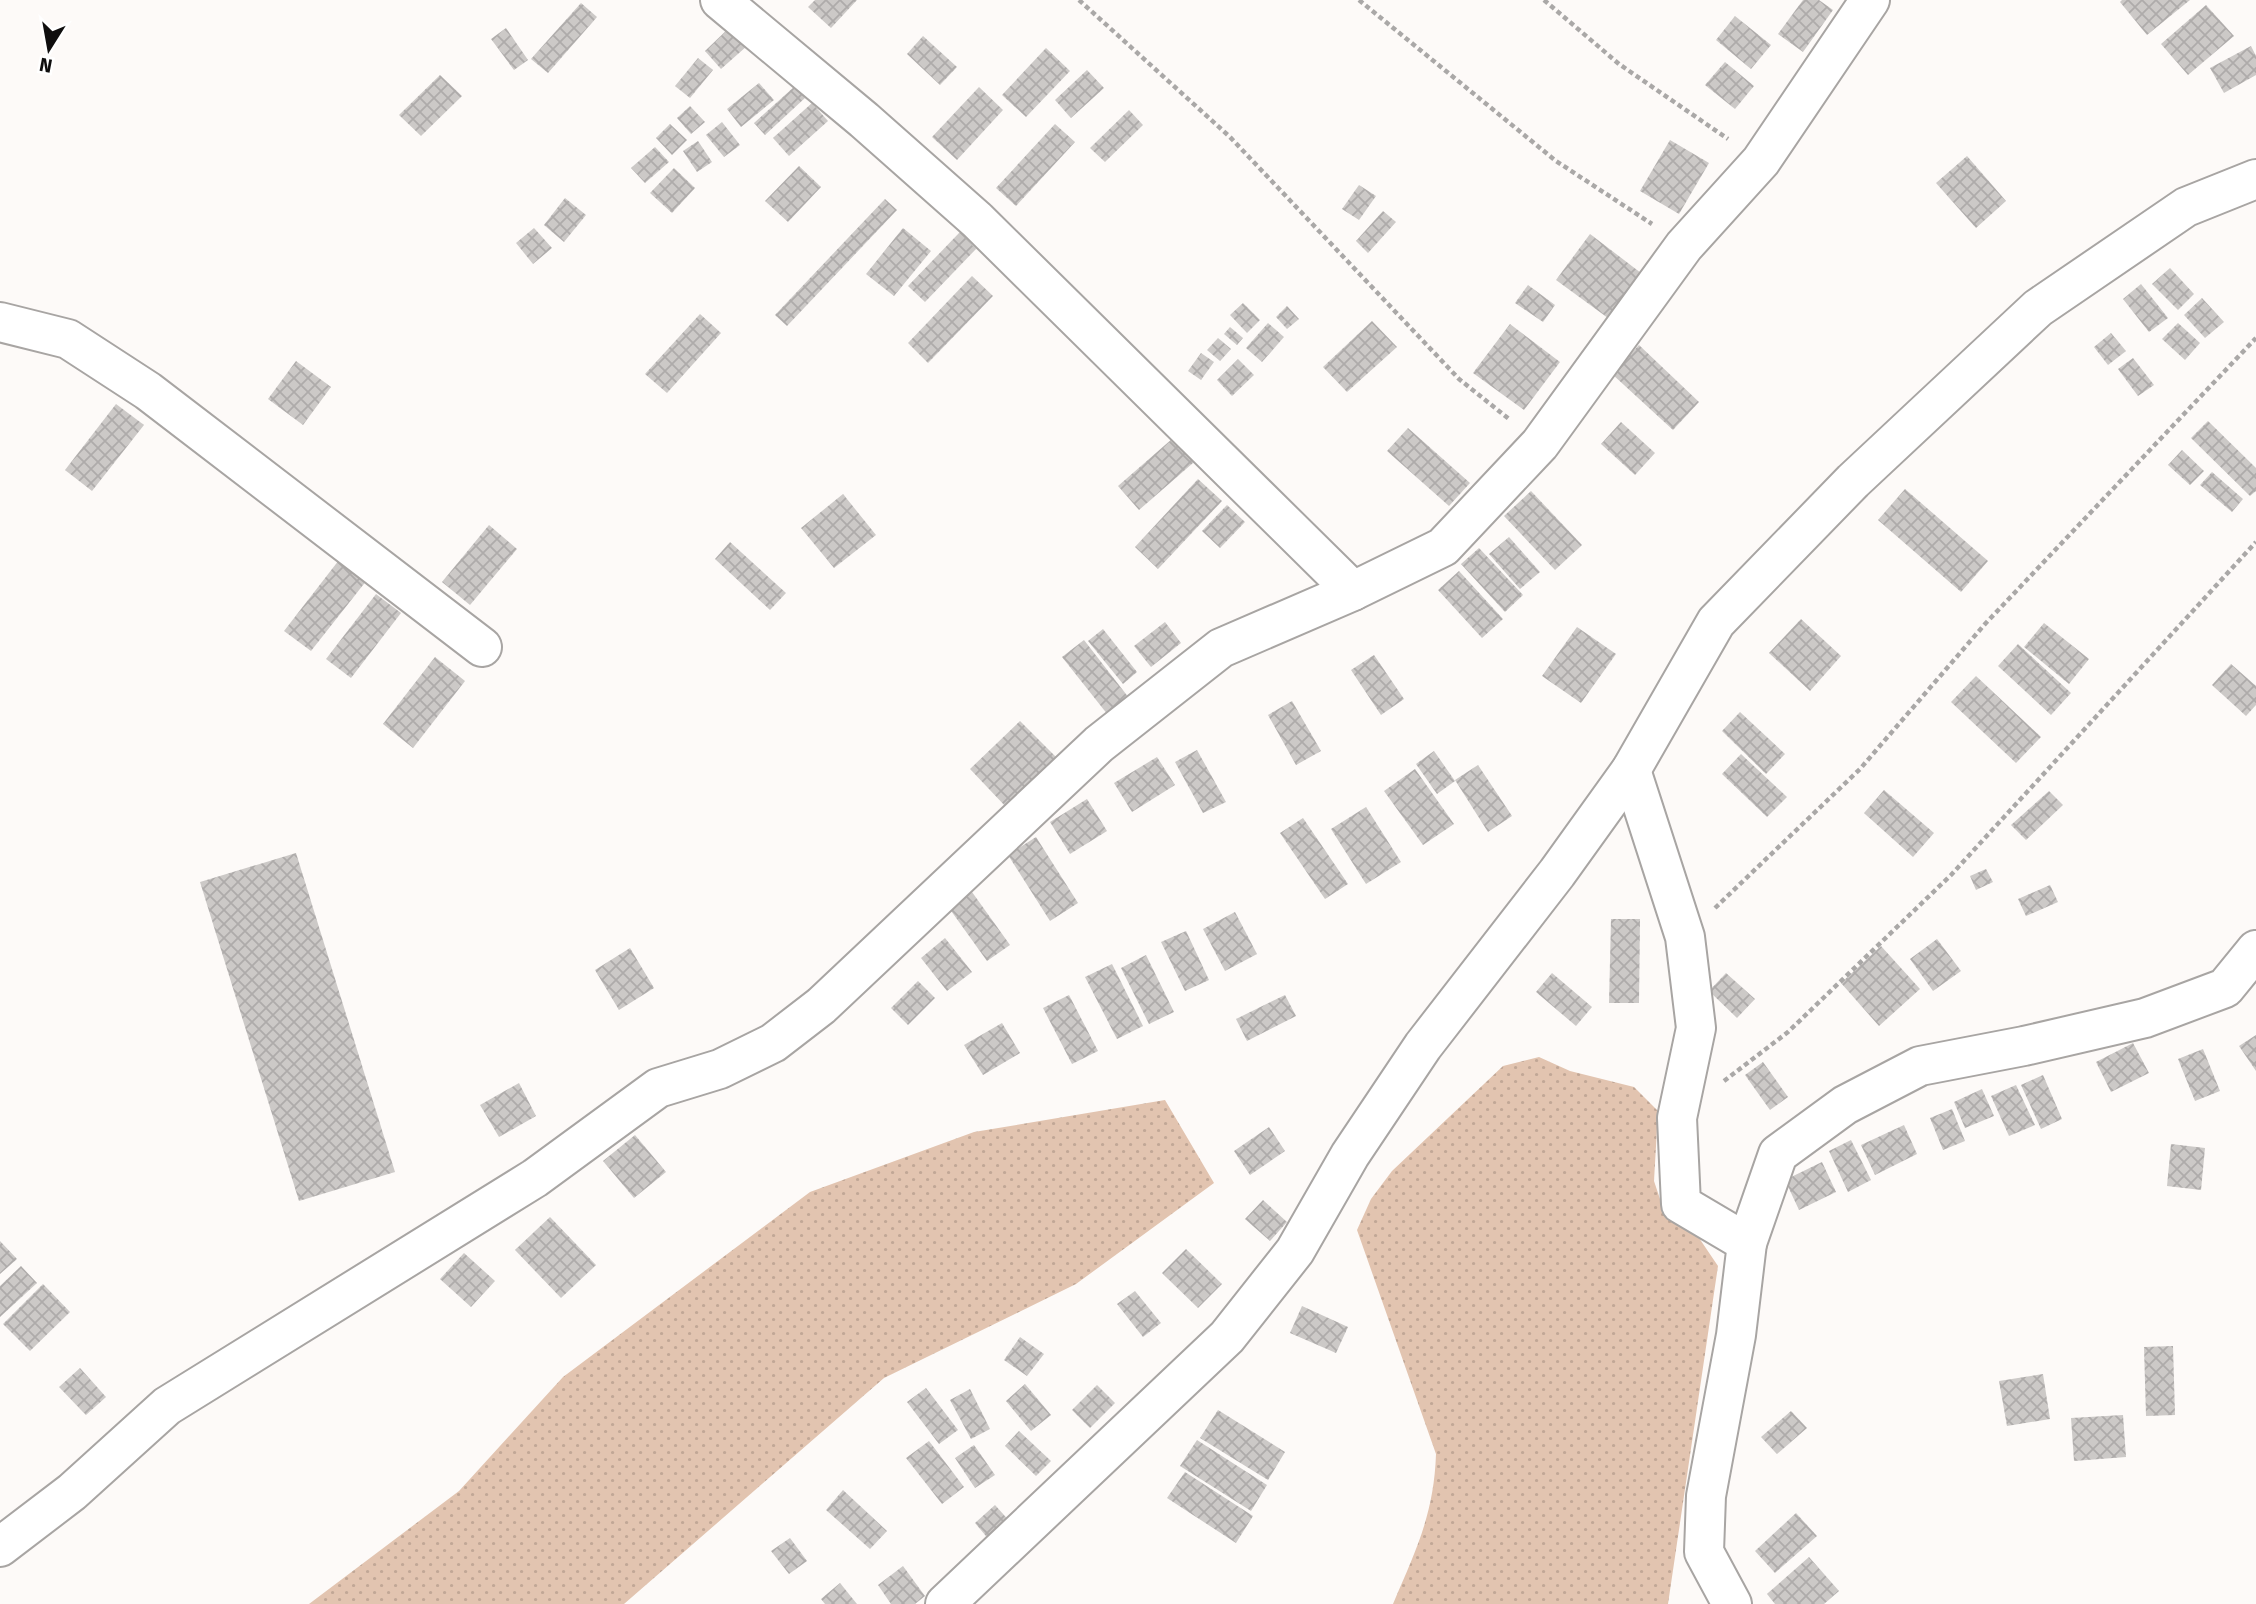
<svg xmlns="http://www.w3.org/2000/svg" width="2256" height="1604" viewBox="0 0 2256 1604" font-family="'Fira Sans',sans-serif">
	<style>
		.grass { fill: url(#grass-dots) }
		.building { fill: url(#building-cross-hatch) }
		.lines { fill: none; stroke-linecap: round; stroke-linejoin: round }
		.street-casing { stroke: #a8a5a3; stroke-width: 42 }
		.path { stroke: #aaa8a7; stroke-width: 4.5; stroke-dasharray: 5 3.5; stroke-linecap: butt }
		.street { stroke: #fff; stroke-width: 38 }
	</style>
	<defs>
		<pattern id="grass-dots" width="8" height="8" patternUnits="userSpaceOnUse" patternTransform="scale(1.75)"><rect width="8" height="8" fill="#e2c4b0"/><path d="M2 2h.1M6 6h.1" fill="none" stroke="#c1a796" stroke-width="1.8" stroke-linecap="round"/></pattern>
		<pattern id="building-cross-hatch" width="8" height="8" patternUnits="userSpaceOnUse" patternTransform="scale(1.75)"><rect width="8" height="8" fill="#ccc9c7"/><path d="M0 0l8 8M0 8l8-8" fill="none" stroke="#aeabaa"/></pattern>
	</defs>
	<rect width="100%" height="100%" fill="#fdfaf8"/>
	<g class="grass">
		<path d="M1539,1057L1570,1071L1634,1087L1658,1111L1654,1181L1666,1217L1697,1235L1718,1266L1668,1604H1393C1416,1550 1434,1514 1436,1454L1357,1230L1371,1199L1392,1171L1503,1066Z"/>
		<path d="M1165,1100L1214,1183L1076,1284L884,1378L624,1604H309L459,1491L563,1377L810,1192L974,1132Z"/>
	</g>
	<g class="building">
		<path d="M815,0H857L831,28L808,7Z"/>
		<path d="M1803,0H1819L1833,10L1803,52L1778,34Z"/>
		<path d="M2122,0H2190L2147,35L2120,2Z"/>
		<path d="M581,3L597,17L548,73L531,59Z"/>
		<path d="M2206,5L2234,36L2188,75L2161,44Z"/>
		<path d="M1735,16L1771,45L1751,69L1716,40Z"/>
		<path d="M730,27L747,46L721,69L705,51Z"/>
		<path d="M506,28L528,60L514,70L491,39Z"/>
		<path d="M923,36L957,67L940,85L907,54Z"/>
		<path d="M2251,46L2256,56V75L2224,93L2210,68Z"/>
		<path d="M1046,48L1070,71L1026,117L1002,95Z"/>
		<path d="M698,58L713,70L690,98L675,86Z"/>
		<path d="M1725,62L1754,86L1735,109L1705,85Z"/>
		<path d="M1087,70L1104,88L1071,118L1055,100Z"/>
		<path d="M440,75L462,96L421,136L399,115Z"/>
		<path d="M759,83L774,100L741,127L727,109Z"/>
		<path d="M795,86L805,98L765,135L754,123Z"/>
		<path d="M979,87L1003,110L957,160L932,137Z"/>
		<path d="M812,103L828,121L789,156L773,138Z"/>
		<path d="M690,106L705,122L691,134L677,118Z"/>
		<path d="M1129,110L1143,125L1105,162L1090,148Z"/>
		<path d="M722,122L740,145L724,157L706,135Z"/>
		<path d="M670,124L687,140L672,155L656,138Z"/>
		<path d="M1055,124L1075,142L1016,206L996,188Z"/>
		<path d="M1670,140L1709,163L1679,214L1640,191Z"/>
		<path d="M698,141L712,162L697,172L683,151Z"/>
		<path d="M655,147L669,162L645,183L631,168Z"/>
		<path d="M1967,156L2006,201L1976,228L1936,183Z"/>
		<path d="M799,166L821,187L788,222L765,201Z"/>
		<path d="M674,168L695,188L672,213L650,193Z"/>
		<path d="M1359,185L1376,196L1359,220L1342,209Z"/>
		<path d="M565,198L586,215L564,242L544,225Z"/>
		<path d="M885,199L897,210L787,326L775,315Z"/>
		<path d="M1383,211L1396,222L1368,253L1356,241Z"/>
		<path d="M534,228L552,248L533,264L516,243Z"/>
		<path d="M903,228L931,251L894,296L866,274Z"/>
		<path d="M960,232L976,249L925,302L908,286Z"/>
		<path d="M1590,234L1641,273L1608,318L1556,280Z"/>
		<path d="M2170,268L2194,294L2178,310L2152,284Z"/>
		<path d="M972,276L993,296L928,363L908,343Z"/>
		<path d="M2141,284L2168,318L2149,332L2123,299Z"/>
		<path d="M1528,285L1555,305L1543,322L1515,303Z"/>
		<path d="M2202,298L2224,322L2205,338L2184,315Z"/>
		<path d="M1243,303L1260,320L1247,333L1230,315Z"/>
		<path d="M1287,306L1299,319L1287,329L1276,317Z"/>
		<path d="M700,314L721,333L667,393L645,374Z"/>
		<path d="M1372,321L1397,347L1347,392L1323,367Z"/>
		<path d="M1268,323L1284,337L1262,362L1246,348Z"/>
		<path d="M2178,323L2200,343L2185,360L2162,339Z"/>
		<path d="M1510,324L1560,362L1524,410L1473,373Z"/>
		<path d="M1230,327L1243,338L1237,345L1224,334Z"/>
		<path d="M2111,333L2126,351L2108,365L2094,347Z"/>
		<path d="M1218,338L1231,349L1220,361L1207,350Z"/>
		<path d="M1639,345L1699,402L1673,430L1612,374Z"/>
		<path d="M1201,353L1214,362L1201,380L1188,371Z"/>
		<path d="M2133,358L2154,385L2138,396L2118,369Z"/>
		<path d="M1238,359L1254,375L1232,396L1217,380Z"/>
		<path d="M296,361L331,387L303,425L268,399Z"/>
		<path d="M116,404L144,425L92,491L65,470Z"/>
		<path d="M2208,421L2256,468V491L2250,496L2191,438Z"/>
		<path d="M1621,422L1655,453L1635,475L1601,444Z"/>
		<path d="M1408,428L1470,483L1449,506L1387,451Z"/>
		<path d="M1180,432L1201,456L1139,510L1118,486Z"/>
		<path d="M2182,450L2204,471L2190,485L2168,465Z"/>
		<path d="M2212,472L2243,499L2232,512L2200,485Z"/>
		<path d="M1198,479L1222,501L1158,569L1135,547Z"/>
		<path d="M1905,489L1988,561L1961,592L1878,520Z"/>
		<path d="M1531,491L1582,545L1555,570L1504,516Z"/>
		<path d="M843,494L876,535L834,568L801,528Z"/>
		<path d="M1227,505L1245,522L1220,548L1202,531Z"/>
		<path d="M489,525L517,549L470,605L442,582Z"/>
		<path d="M1509,537L1540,572L1520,589L1489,554Z"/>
		<path d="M730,542L786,593L770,610L715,559Z"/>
		<path d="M1479,548L1523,595L1505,612L1461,564Z"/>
		<path d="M339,560L367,580L311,651L284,631Z"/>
		<path d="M1459,571L1503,619L1482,638L1438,590Z"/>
		<path d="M376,594L401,613L351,678L326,659Z"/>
		<path d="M1801,619L1841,656L1810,691L1769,653Z"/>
		<path d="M1165,622L1181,643L1151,667L1134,646Z"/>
		<path d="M2044,623L2089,659L2069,684L2024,647Z"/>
		<path d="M1577,627L1616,654L1581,703L1542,676Z"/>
		<path d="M1103,629L1137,672L1123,684L1088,641Z"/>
		<path d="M1084,640L1129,698L1108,715L1062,657Z"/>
		<path d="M2018,644L2071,693L2051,715L1998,666Z"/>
		<path d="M1374,655L1404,699L1381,715L1351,670Z"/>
		<path d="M435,657L465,681L413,748L383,724Z"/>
		<path d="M2231,664L2256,686V705L2246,716L2212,685Z"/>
		<path d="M1976,676L2041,737L2016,763L1951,702Z"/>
		<path d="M1292,701L1321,751L1296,765L1268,715Z"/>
		<path d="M1740,712L1785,754L1766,774L1722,731Z"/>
		<path d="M1020,721L1059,760L1007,808L970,769Z"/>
		<path d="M1197,750L1226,802L1203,813L1175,762Z"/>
		<path d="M1434,751L1455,781L1437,794L1416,764Z"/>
		<path d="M1741,754L1787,797L1767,817L1722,774Z"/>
		<path d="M1157,757L1175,785L1132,812L1114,783Z"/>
		<path d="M1478,765L1512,816L1488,832L1455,780Z"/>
		<path d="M1415,769L1454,824L1423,845L1384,791Z"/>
		<path d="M1884,790L1934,833L1913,857L1864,813Z"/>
		<path d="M2049,791L2063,805L2026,840L2011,825Z"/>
		<path d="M1087,799L1107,831L1070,854L1050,822Z"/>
		<path d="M1366,807L1401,862L1366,884L1331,829Z"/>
		<path d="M1303,818L1348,884L1325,899L1280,833Z"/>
		<path d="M1036,837L1078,903L1050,921L1008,855Z"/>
		<path d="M296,853L395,1172L299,1201L200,882Z"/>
		<path d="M1986,869L1993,882L1976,890L1970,876Z"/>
		<path d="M2050,885L2058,902L2026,916L2018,899Z"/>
		<path d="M972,892L1010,945L987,961L949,908Z"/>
		<path d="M1235,912L1257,954L1225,971L1203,929Z"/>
		<path d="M1611,919H1640L1639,1003H1609Z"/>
		<path d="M1186,931L1209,980L1185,991L1161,942Z"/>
		<path d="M945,938L972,972L947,991L921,958Z"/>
		<path d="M1937,939L1961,971L1933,991L1910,959Z"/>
		<path d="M1881,946L1920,989L1879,1026L1841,983Z"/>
		<path d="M630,948L654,988L619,1010L595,970Z"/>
		<path d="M1146,955L1174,1012L1149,1024L1121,968Z"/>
		<path d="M1112,964L1143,1026L1117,1039L1085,977Z"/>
		<path d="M1552,973L1592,1007L1576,1026L1536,992Z"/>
		<path d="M1726,973L1755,999L1737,1018L1709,991Z"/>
		<path d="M918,981L935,998L908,1025L891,1008Z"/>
		<path d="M1069,995L1098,1051L1072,1064L1043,1008Z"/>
		<path d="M1285,995L1296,1016L1247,1041L1236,1019Z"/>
		<path d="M1002,1023L1020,1053L983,1075L964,1045Z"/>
		<path d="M2256,1035V1071L2239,1046Z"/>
		<path d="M2133,1043L2149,1073L2111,1092L2096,1062Z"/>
		<path d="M2203,1049L2220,1091L2195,1101L2178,1059Z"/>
		<path d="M1763,1062L1788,1097L1770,1110L1745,1075Z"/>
		<path d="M2043,1075L2062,1119L2041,1129L2021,1085Z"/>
		<path d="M519,1083L536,1116L499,1137L480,1105Z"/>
		<path d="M2016,1085L2035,1125L2009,1136L1991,1096Z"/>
		<path d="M1982,1089L1994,1116L1965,1128L1954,1102Z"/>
		<path d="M1952,1109L1965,1141L1943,1150L1930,1118Z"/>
		<path d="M1904,1125L1917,1154L1875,1175L1861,1145Z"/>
		<path d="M1269,1127L1285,1151L1250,1175L1234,1151Z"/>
		<path d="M635,1135L666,1172L634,1198L603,1161Z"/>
		<path d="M1851,1140L1871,1180L1848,1192L1829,1151Z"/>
		<path d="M2171,1144L2205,1148L2201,1190L2167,1186Z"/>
		<path d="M1822,1162L1836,1192L1799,1210L1785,1180Z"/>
		<path d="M1263,1200L1287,1222L1270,1241L1245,1219Z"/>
		<path d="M550,1217L596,1265L561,1298L515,1250Z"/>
		<path d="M0,1241L17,1259L0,1274Z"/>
		<path d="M1186,1249L1222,1284L1198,1308L1162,1273Z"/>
		<path d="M464,1253L495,1281L471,1307L440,1279Z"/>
		<path d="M21,1266L37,1283L0,1317V1286Z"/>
		<path d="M43,1284L70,1312L30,1351L3,1324Z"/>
		<path d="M1135,1291L1161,1323L1143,1337L1117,1304Z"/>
		<path d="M1302,1306L1348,1327L1336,1353L1290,1333Z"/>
		<path d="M1020,1337L1044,1354L1027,1376L1004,1360Z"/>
		<path d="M2173,1346L2175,1415L2146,1416L2144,1347Z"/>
		<path d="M80,1368L106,1397L86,1415L59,1387Z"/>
		<path d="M2043,1374L2050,1419L2007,1426L1999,1381Z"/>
		<path d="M1025,1384L1051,1415L1031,1431L1006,1401Z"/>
		<path d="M1097,1385L1115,1403L1090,1428L1072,1410Z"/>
		<path d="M926,1388L958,1430L939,1444L907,1402Z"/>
		<path d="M970,1389L990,1429L971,1439L950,1400Z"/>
		<path d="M1218,1410L1285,1452L1268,1480L1200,1438Z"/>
		<path d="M1791,1411L1807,1428L1777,1454L1761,1437Z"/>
		<path d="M2123,1415L2126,1457L2074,1461L2071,1418Z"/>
		<path d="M1019,1431L1051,1461L1036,1476L1005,1446Z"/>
		<path d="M1197,1440L1267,1485L1251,1511L1180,1466Z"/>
		<path d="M929,1441L964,1487L942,1504L906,1458Z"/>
		<path d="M974,1445L995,1475L975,1488L955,1458Z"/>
		<path d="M1185,1472L1253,1516L1236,1543L1167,1498Z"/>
		<path d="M843,1490L887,1531L870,1549L826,1510Z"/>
		<path d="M995,1505L1012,1524L991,1542L975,1523Z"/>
		<path d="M1796,1513L1817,1536L1775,1573L1755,1551Z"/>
		<path d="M790,1538L807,1561L789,1574L771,1551Z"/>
		<path d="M1809,1557L1839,1591L1824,1604H1775L1767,1594Z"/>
		<path d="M903,1566L925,1596L915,1604H891L878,1585Z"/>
		<path d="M840,1583L857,1604H825L821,1599Z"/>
	</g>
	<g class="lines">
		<defs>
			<g id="street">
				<path d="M720,0L864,120L977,220L1353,591"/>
				<path d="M0,322L68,339L148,391L482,647"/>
				<path d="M1631,770L1685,937L1696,1028L1677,1118L1681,1204L1747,1243L1736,1335L1706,1496L1704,1552L1732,1604"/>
				<path d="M1747,1243L1778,1154L1845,1105L1920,1066L2024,1046L2145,1018L2225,988L2256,950"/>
				<path d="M0,1547L72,1492L167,1406L535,1178L658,1088L720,1069L773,1043L821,1006L1099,744L1221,648L1353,591L1443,547L1540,444L1684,246L1761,161L1870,0"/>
				<path d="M945,1604L1227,1337L1295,1251L1350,1155L1423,1046L1557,873L1631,770L1716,622L1853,481L2038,308L2186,207L2256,179"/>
			</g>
		</defs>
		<use href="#street" class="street-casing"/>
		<g class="path">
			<path d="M1079,0L1230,137L1459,379L1509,419"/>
			<path d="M1359,0L1556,161L1652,224"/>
			<path d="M1544,0L1619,64L1728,139"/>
			<path d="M1715,908L1860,769L1985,624L2256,338"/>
			<path d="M1724,1081L1788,1032L1951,875L2256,542"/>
		</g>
		<use href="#street" class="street"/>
	</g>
	<g transform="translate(49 49) rotate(191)" stroke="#ffffff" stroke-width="5" paint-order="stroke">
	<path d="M0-5L12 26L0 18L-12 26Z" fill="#0f0e0e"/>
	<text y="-10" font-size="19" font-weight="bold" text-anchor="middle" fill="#0f0e0e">N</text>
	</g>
</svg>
